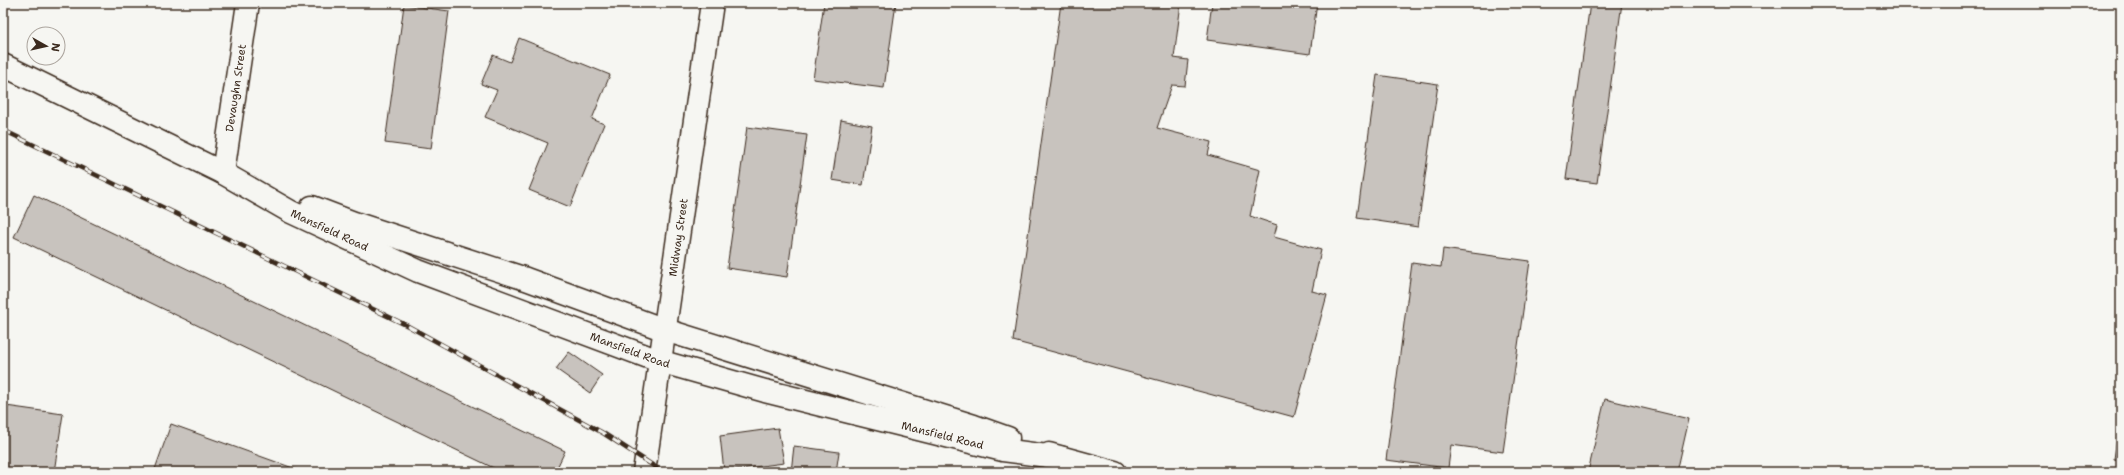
<svg xmlns="http://www.w3.org/2000/svg" width="2124" height="475" viewBox="0 0 2124 475" font-family="'Shantell Sans',sans-serif">
	<style>
		.building { fill: #c8c3be; stroke: #3b2a1e }
		.lines { fill: none; stroke-linecap: round; stroke-linejoin: round }
		.minor-casing { stroke: #3b2a1e; stroke-width: 25 }
		.tertiary-casing { stroke: #3b2a1e; stroke-width: 25 }
		.secondary-casing { stroke: #3b2a1e; stroke-width: 25 }
		.minor { stroke: #f6f6f2; stroke-width: 22 }
		.tertiary { stroke: #f6f6f2; stroke-width: 22 }
		.secondary { stroke: #f6f6f2; stroke-width: 22 }
		.rail-casing { stroke: #3b2a1e; stroke-width: 4.5 }
		.rail { stroke: #f6f6f2; stroke-width: 3; stroke-dasharray: 9; stroke-linecap: butt }
		.labels { text-anchor: middle; stroke-width: 3; stroke-linejoin: round; paint-order: stroke }
		.street-label { font-size: 11px; fill: #3b2a1e; stroke: #f6f6f2 }
	</style>
	<rect width="100%" height="100%" fill="#f6f6f2"/>
	<filter id="ink" filterUnits="userSpaceOnUse"><feTurbulence type="fractalNoise" baseFrequency=".025" numOctaves="2"/><feDisplacementMap in="SourceGraphic" scale="8" xChannelSelector="R" yChannelSelector="G"/><feConvolveMatrix kernelMatrix="1 2 1 2 8 2 1 2 1" color-interpolation-filters="sRGB"/></filter>
	<g filter="url(#ink)">
		<g class="building">
			<path d="M824,3H896L884,88L813,79Z"/>
			<path d="M1061,3H1181L1174,58L1188,60L1185,86L1172,85L1157,128L1211,142L1208,155L1260,170L1250,216L1277,225L1274,237L1321,250L1312,291L1327,295L1294,417L1013,341Z"/>
			<path d="M1212,3H1317L1310,54L1207,40Z"/>
			<path d="M1423,3H1455L1454,7Z"/>
			<path d="M1590,3H1622L1597,183L1566,179Z"/>
			<path d="M404,5L449,11L431,149L385,143Z"/>
			<path d="M519,38L610,75L592,119L604,124L570,207L529,190L548,143L485,117L497,90L481,84L493,55L510,62Z"/>
			<path d="M1377,75L1438,84L1418,227L1357,218Z"/>
			<path d="M841,120L872,126L863,185L832,180Z"/>
			<path d="M747,127L807,135L787,277L727,268Z"/>
			<path d="M3,161L7,162L3,191Z"/>
			<path d="M34,195L565,451L555,472H502L14,237Z"/>
			<path d="M1443,249L1530,261L1503,452L1451,445L1448,468L1386,460L1412,263L1441,267Z"/>
			<path d="M569,352L602,375L590,393L556,369Z"/>
			<path d="M1605,399L1689,419L1677,472H1588Z"/>
			<path d="M6,406L63,414L54,472H3V425Z"/>
			<path d="M2121,410V460L2114,459Z"/>
			<path d="M171,424L304,472H154Z"/>
			<path d="M778,428L784,463L724,471L720,436Z"/>
			<path d="M794,446L839,452L836,472H791Z"/>
		</g>
		<g class="lines">
			<defs>
				<g id="minor">
					<path id="s1" d="M223,173L248,3"/>
				</g>
				<g id="tertiary">
					<path id="s2" d="M644,472L712,3"/>
				</g>
				<g id="secondary">
					<path id="s3" d="M3,65L223,173L291,212L418,271L659,361L765,391L1003,450L1062,458"/>
					<path d="M312,207L354,223L526,279L665,330L974,426L1008,438"/>
					<path d="M1049,454L1115,472"/>
				</g>
			</defs>
			<use href="#minor" class="minor-casing"/>
			<use href="#tertiary" class="tertiary-casing"/>
			<use href="#secondary" class="secondary-casing"/>
			<use href="#minor" class="minor"/>
			<use href="#tertiary" class="tertiary"/>
			<use href="#secondary" class="secondary"/>
			<defs>
				<path id="rail" d="M3,130L408,326L603,433L663,472"/>
			</defs>
			<use href="#rail" class="rail-casing"/>
			<use href="#rail" class="rail"/>
		</g>
	</g>
	<g class="labels">
		<g class="street-label">
			<text dy="4" stroke="none"><textPath href="#s1" startOffset="86">Devaughn Street</textPath></text>
			<text dy="4" stroke="none"><textPath href="#s3" startOffset="366">Mansfield Road</textPath></text>
			<text dy="4" stroke="none"><textPath href="#s2" startOffset="237">Midway Street</textPath></text>
			<text dy="4" stroke="none"><textPath href="#s3" startOffset="690">Mansfield Road</textPath></text>
			<text dy="4" stroke="none"><textPath href="#s3" startOffset="1014">Mansfield Road</textPath></text>
		</g>
	</g>
	<rect width="2124" height="475" fill="none" stroke="#f6f6f2" stroke-width="16"/>
	<rect x="8" y="8" width="2108" height="459" fill="none" stroke="#3b2a1e" stroke-width="1.5" filter="url(#ink)"/>
	<g transform="translate(46 46) rotate(98)"><circle r="19" fill="#f6f6f2" stroke="#aba49d"/>
	<path d="M0-3L7 15L0 10L-7 15Z" fill="#3b2a1e"/>
	<text y="-6" font-size="11" font-weight="bold" text-anchor="middle" fill="#3b2a1e">N</text>
	</g>
</svg>
